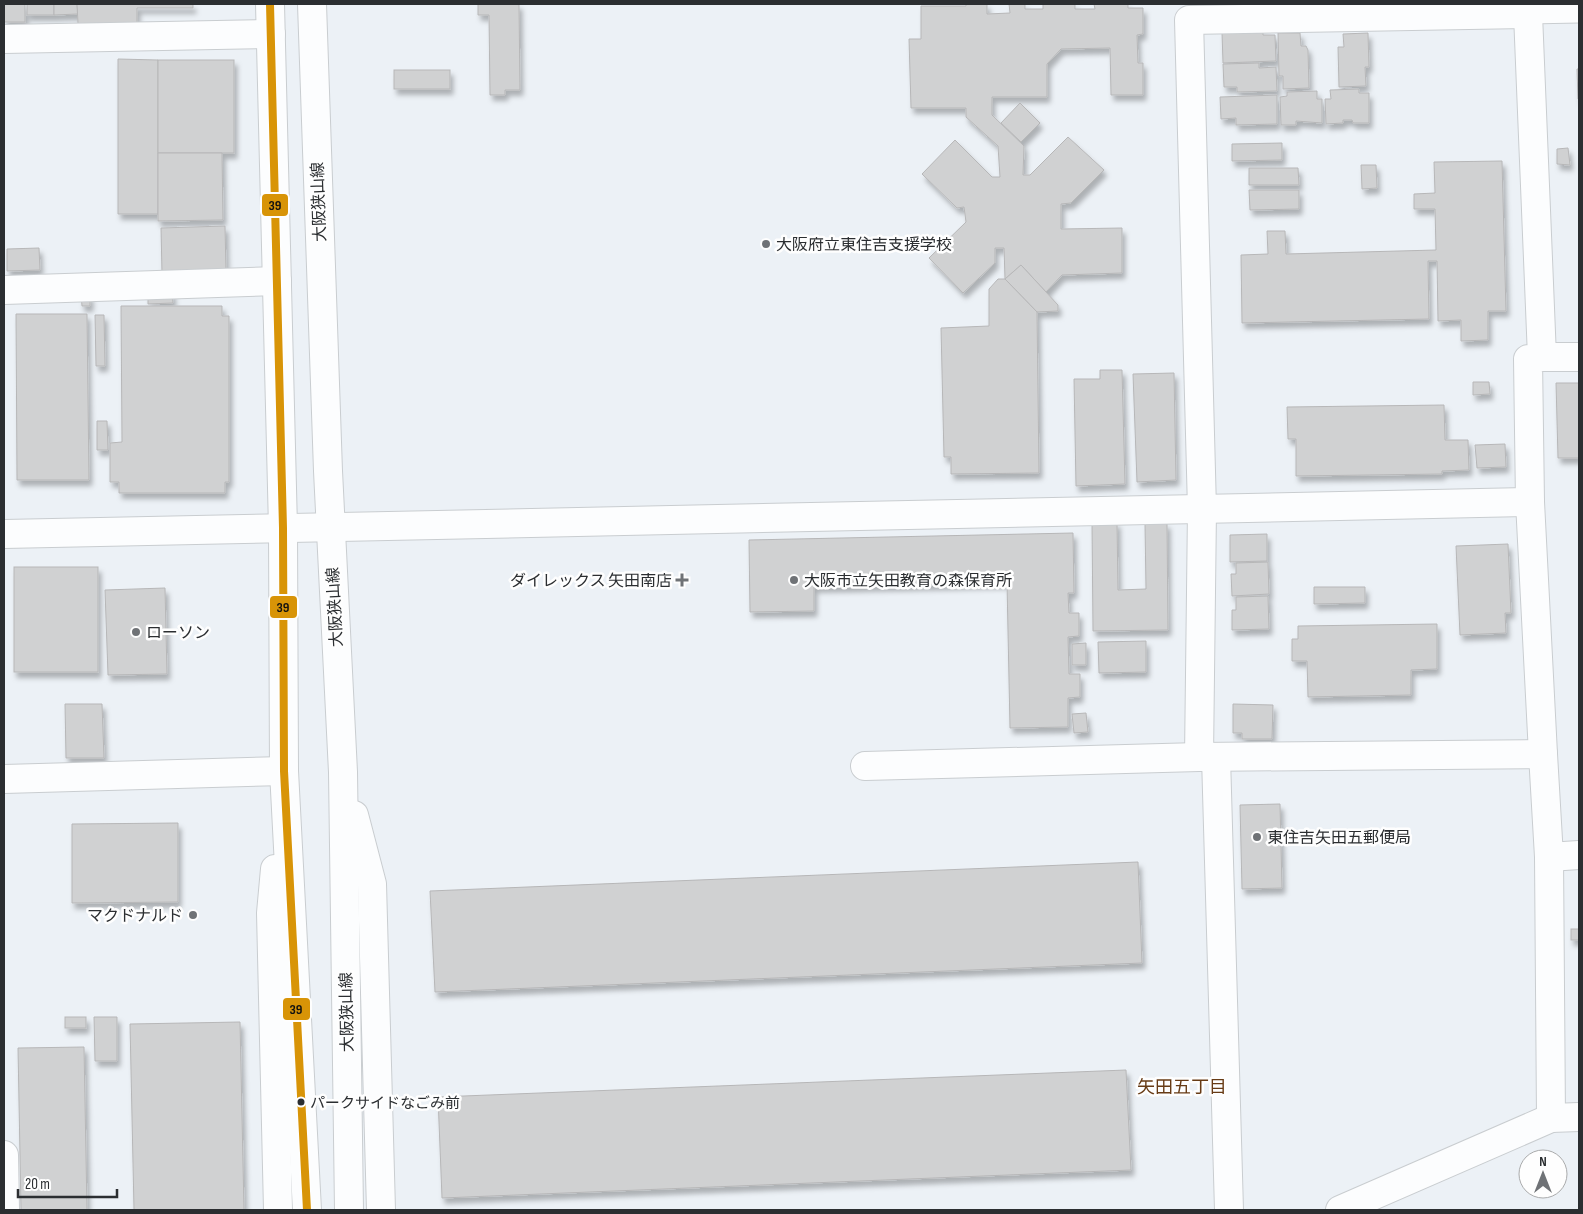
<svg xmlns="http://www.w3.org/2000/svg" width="1583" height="1214" viewBox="0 0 1583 1214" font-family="'Sofia Sans Condensed','Noto Sans JP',sans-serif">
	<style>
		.building { fill: #d0d1d2; stroke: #b7b7b8; filter: url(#shadow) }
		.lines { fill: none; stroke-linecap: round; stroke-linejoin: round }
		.lane-casing { stroke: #c9cdd0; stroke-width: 21 }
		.street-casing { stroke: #c9cdd0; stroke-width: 30 }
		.primary-casing { stroke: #c9cdd0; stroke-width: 30 }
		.lane { stroke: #fcfdfe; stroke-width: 19 }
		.street { stroke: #fcfdfe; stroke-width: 28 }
		.primary { stroke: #fcfdfe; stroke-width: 28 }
		.bus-1-casing { stroke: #fefefe; stroke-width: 11 }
		.bus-1 { stroke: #d89407; stroke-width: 8 }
		.poi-dot { fill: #6f7276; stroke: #fefefe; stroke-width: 2 }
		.bus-dot { fill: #2b2e31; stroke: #fefefe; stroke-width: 2 }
		.labels { text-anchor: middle; stroke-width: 5; stroke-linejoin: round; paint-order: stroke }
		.bus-label { font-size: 15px; fill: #2b2e31; stroke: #fefefe; text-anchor: start }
		.street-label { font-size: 16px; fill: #2b2e31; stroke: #fefefe }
		.poi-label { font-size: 16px; fill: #2b2e31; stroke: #fefefe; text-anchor: start }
		.neighbourhood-label { font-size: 18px; fill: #673b15; stroke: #fefefe }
		.line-badge { stroke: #fefefe; stroke-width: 2 }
		.pale-badge-label { font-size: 14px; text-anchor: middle; font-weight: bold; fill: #111 }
	</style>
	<defs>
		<filter id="shadow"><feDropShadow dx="3" dy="5.5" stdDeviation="2.5" flood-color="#0004"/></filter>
	</defs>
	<rect width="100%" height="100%" fill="#ecf1f6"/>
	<g class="building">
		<rect x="4" y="4" width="21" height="18"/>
		<rect x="27" y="4" width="27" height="11"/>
		<path d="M54,4H77L78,14L54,15Z"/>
		<path d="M77,4H193V8H137V23L78,24Z"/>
		<path d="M478,4H519L520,90H505V95H490L489,15H478Z"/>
		<path d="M966,4H987V14L1010,13L1009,4H1025V9H1043V4H1075V9H1095L1094,4H1128V8H1143V34L1137,35L1138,63H1143V95H1111L1110,48L1061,49L1047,64V97H992V115L1024,146L1023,175H1030L1068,137L1104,170L1071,203L1061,204V229L1122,228V273L1062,275L1046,292L1021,265L1005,279L1004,248H995V263L963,293L929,258L966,222L964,207L957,208L922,174L955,140L992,177H1000L998,146L966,117V108H911L909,39H921V6H966Z"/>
		<path d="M1263,31V35H1275L1276,61L1223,63L1222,33Z"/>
		<path d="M1278,33H1300L1301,46H1306L1308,50L1309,88L1283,89V76H1279Z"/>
		<path d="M1368,33L1369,67H1365L1366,86L1339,87L1338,47H1344L1343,34Z"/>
		<path d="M118,59L158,60V214H118Z"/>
		<rect x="158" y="60" width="76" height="93"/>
		<path d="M1259,63V68L1276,67L1277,91L1237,92V87H1224L1223,64Z"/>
		<path d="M1577,69H1579V99H1578Z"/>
		<rect x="394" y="70" width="56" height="19"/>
		<path d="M1359,89V93H1369V123H1353L1352,120H1343V123L1326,124L1325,99H1331L1330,90Z"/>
		<path d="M1317,91V99H1322V123L1296,121V125H1281L1280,97L1287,96V92Z"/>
		<path d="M1277,95V124L1236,125V118L1221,119L1220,97Z"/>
		<path d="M1020,103L1040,123L1021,142L1001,123Z"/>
		<path d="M1282,143V160L1232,161V144Z"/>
		<path d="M1568,148L1570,165L1557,164V149Z"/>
		<path d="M158,153H222L223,220L158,221Z"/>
		<path d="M1502,161L1506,311H1488V340L1461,341V320L1438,321L1437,261H1428L1429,319L1242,323L1241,255L1268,254L1267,231H1285L1286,254L1436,250L1435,209H1414V194L1435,193L1434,162Z"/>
		<path d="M1361,165H1376L1377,188L1362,189Z"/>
		<path d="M1249,168H1298L1299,185H1249Z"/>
		<path d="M1249,190H1299V209L1250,210Z"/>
		<path d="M225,226L226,271L162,273L161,228Z"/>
		<path d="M39,248L40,270L7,271V249Z"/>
		<path d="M1021,265L1058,305V311L1037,312L1005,279Z"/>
		<path d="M998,279H1005L1037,312L1039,473L951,474V457H944L941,328L989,326V289Z"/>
		<path d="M172,291L173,303L148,304V292Z"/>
		<path d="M81,295H90V306H82Z"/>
		<path d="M121,306H222V316H229V482H225V493H119V482H110V443L122,442Z"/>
		<path d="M16,314H87L89,480H17Z"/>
		<path d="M95,315H104L105,366H96Z"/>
		<path d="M1100,370H1122L1125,484L1076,486L1074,379H1100Z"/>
		<path d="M1174,373L1176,480L1137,482L1133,374Z"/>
		<path d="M1473,382H1489L1490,394L1473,395Z"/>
		<path d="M1556,383H1579V458H1558Z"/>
		<path d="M1444,405L1445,440H1468L1469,470L1442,471V474L1296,476V439H1288L1287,407Z"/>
		<path d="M97,421H107L108,450H97Z"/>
		<path d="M1505,444L1506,467L1477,468L1475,445Z"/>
		<path d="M1117,522L1118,590L1146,589L1145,524L1167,523L1168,630L1093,631L1092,523Z"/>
		<path d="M1073,533L1074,593H1068L1069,613H1079V636L1068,637L1069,674H1080V697L1068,698V727L1010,728L1007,583L814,587V611L750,612L749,540Z"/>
		<path d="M1267,534V561L1230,562V535Z"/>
		<path d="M1508,544L1511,613H1505L1506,633L1460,635L1456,546Z"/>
		<path d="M1268,562L1269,594L1232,596L1231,574H1236V563Z"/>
		<rect x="14" y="567" width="84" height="105"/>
		<path d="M1314,587H1365V603L1314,604Z"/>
		<path d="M165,588L167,674L108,675L105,590Z"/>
		<path d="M1268,596L1269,629L1232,630V610H1236V597Z"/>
		<path d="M1437,624V669L1411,670V695L1308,697L1307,661H1292V639H1298V626Z"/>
		<path d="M1146,641V672L1099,673L1098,642Z"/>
		<path d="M1086,643V665H1072V644Z"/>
		<path d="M65,704H102L104,758H66Z"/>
		<path d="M1233,704L1273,705L1272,739H1242V733H1233Z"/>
		<path d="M1086,713L1088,732L1074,733L1072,714Z"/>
		<path d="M1280,804L1282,888L1242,889L1240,805Z"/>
		<path d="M178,823V902L72,903V824Z"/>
		<path d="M1138,862L1142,963L435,992L430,891Z"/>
		<rect x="1571" y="929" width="8" height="11"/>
		<rect x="65" y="1017" width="21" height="11"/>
		<path d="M94,1017H117V1061H95Z"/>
		<path d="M240,1022L244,1210H134L130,1024Z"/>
		<path d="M84,1047L87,1210H21L18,1048Z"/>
		<path d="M1126,1070L1131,1170L442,1198L438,1097Z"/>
	</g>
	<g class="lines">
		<defs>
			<path id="lane" d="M1528,14L1579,13"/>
			<g id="street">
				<path d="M1528,14L1542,357L1528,359L1530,502L1543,754"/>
				<path d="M4,39L271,34"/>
				<path d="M4,290L277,281"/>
				<path d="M1542,357H1579"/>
				<path d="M4,534L1530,502"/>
				<path d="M1216,757L1229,1210"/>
				<path d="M865,766L1199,757"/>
				<path d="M4,779L284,771"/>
				<path d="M1549,857L1579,855"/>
				<path d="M1551,1118L1579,1117"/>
				<path d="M4,1155L5,1210"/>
				<path d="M1340,1210L1551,1118L1549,857L1543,754L1199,757L1202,509L1189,20L1528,14V4"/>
			</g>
			<g id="primary">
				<path d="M270,4L283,528L284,771L307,1210"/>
				<path d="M312,4L328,471L343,772L349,1210"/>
				<path d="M354,815L372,884L381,1210"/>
				<path d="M275,869L271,913L278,1210"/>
			</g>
		</defs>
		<use href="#lane" class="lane-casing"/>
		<use href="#street" class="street-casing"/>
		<use href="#primary" class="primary-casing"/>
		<use href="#lane" class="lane"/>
		<use href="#street" class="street"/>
		<use href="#primary" class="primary"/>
		<defs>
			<path id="bus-1" d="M270,4L283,528L284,771L307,1210"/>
		</defs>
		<use href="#bus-1" class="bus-1-casing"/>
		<use href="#bus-1" class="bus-1"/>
	</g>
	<g class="poi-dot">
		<circle cx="766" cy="244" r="5"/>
		<path d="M679.5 572.5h5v5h5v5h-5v5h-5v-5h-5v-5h5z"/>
		<circle cx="794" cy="580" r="5"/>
		<circle cx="136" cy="632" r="5"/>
		<circle cx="1257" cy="837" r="5"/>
		<circle cx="193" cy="915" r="5"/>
	</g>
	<circle class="bus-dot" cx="301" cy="1102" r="4.5"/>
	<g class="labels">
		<g class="bus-label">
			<text x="310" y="1108">パークサイドなごみ前</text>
		</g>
		<g class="street-label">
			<text transform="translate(318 202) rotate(-92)" y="6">大阪狭山線</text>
			<text transform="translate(334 607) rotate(-93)" y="6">大阪狭山線</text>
			<text transform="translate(346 1012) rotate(-91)" y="6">大阪狭山線</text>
		</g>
		<g class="poi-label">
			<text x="776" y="250">大阪府立東住吉支援学校</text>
			<text x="672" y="586" text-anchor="end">ダイレックス 矢田南店</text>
			<text x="804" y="586">大阪市立矢田教育の森保育所</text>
			<text x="146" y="638">ローソン</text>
			<text x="1267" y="843">東住吉矢田五郵便局</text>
			<text x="183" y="921" text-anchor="end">マクドナルド</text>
		</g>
		<g class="neighbourhood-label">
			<text x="1182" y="1093">矢田五丁目</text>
		</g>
	</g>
	<g class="line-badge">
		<rect x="261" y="193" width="28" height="24" rx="5" fill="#d89407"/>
		<rect x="269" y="595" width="29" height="24" rx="5" fill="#d89407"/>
		<rect x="282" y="997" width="29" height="24" rx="5" fill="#d89407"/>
	</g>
	<g class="pale-badge-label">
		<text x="275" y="210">39</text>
		<text x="283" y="612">39</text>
		<text x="296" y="1014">39</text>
	</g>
	<rect width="1583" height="1214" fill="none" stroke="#2b2e31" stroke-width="10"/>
	<g transform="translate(1543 1174)"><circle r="24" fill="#fefefe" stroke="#aaabac"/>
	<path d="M0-4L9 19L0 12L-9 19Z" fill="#6f7276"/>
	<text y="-8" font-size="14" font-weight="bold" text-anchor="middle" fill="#2b2e31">N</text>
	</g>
	<path d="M18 1189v8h99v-8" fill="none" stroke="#2b2e31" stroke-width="2.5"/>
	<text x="25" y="1189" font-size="15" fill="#2b2e31" stroke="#fefefe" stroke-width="4" paint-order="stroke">20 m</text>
</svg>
